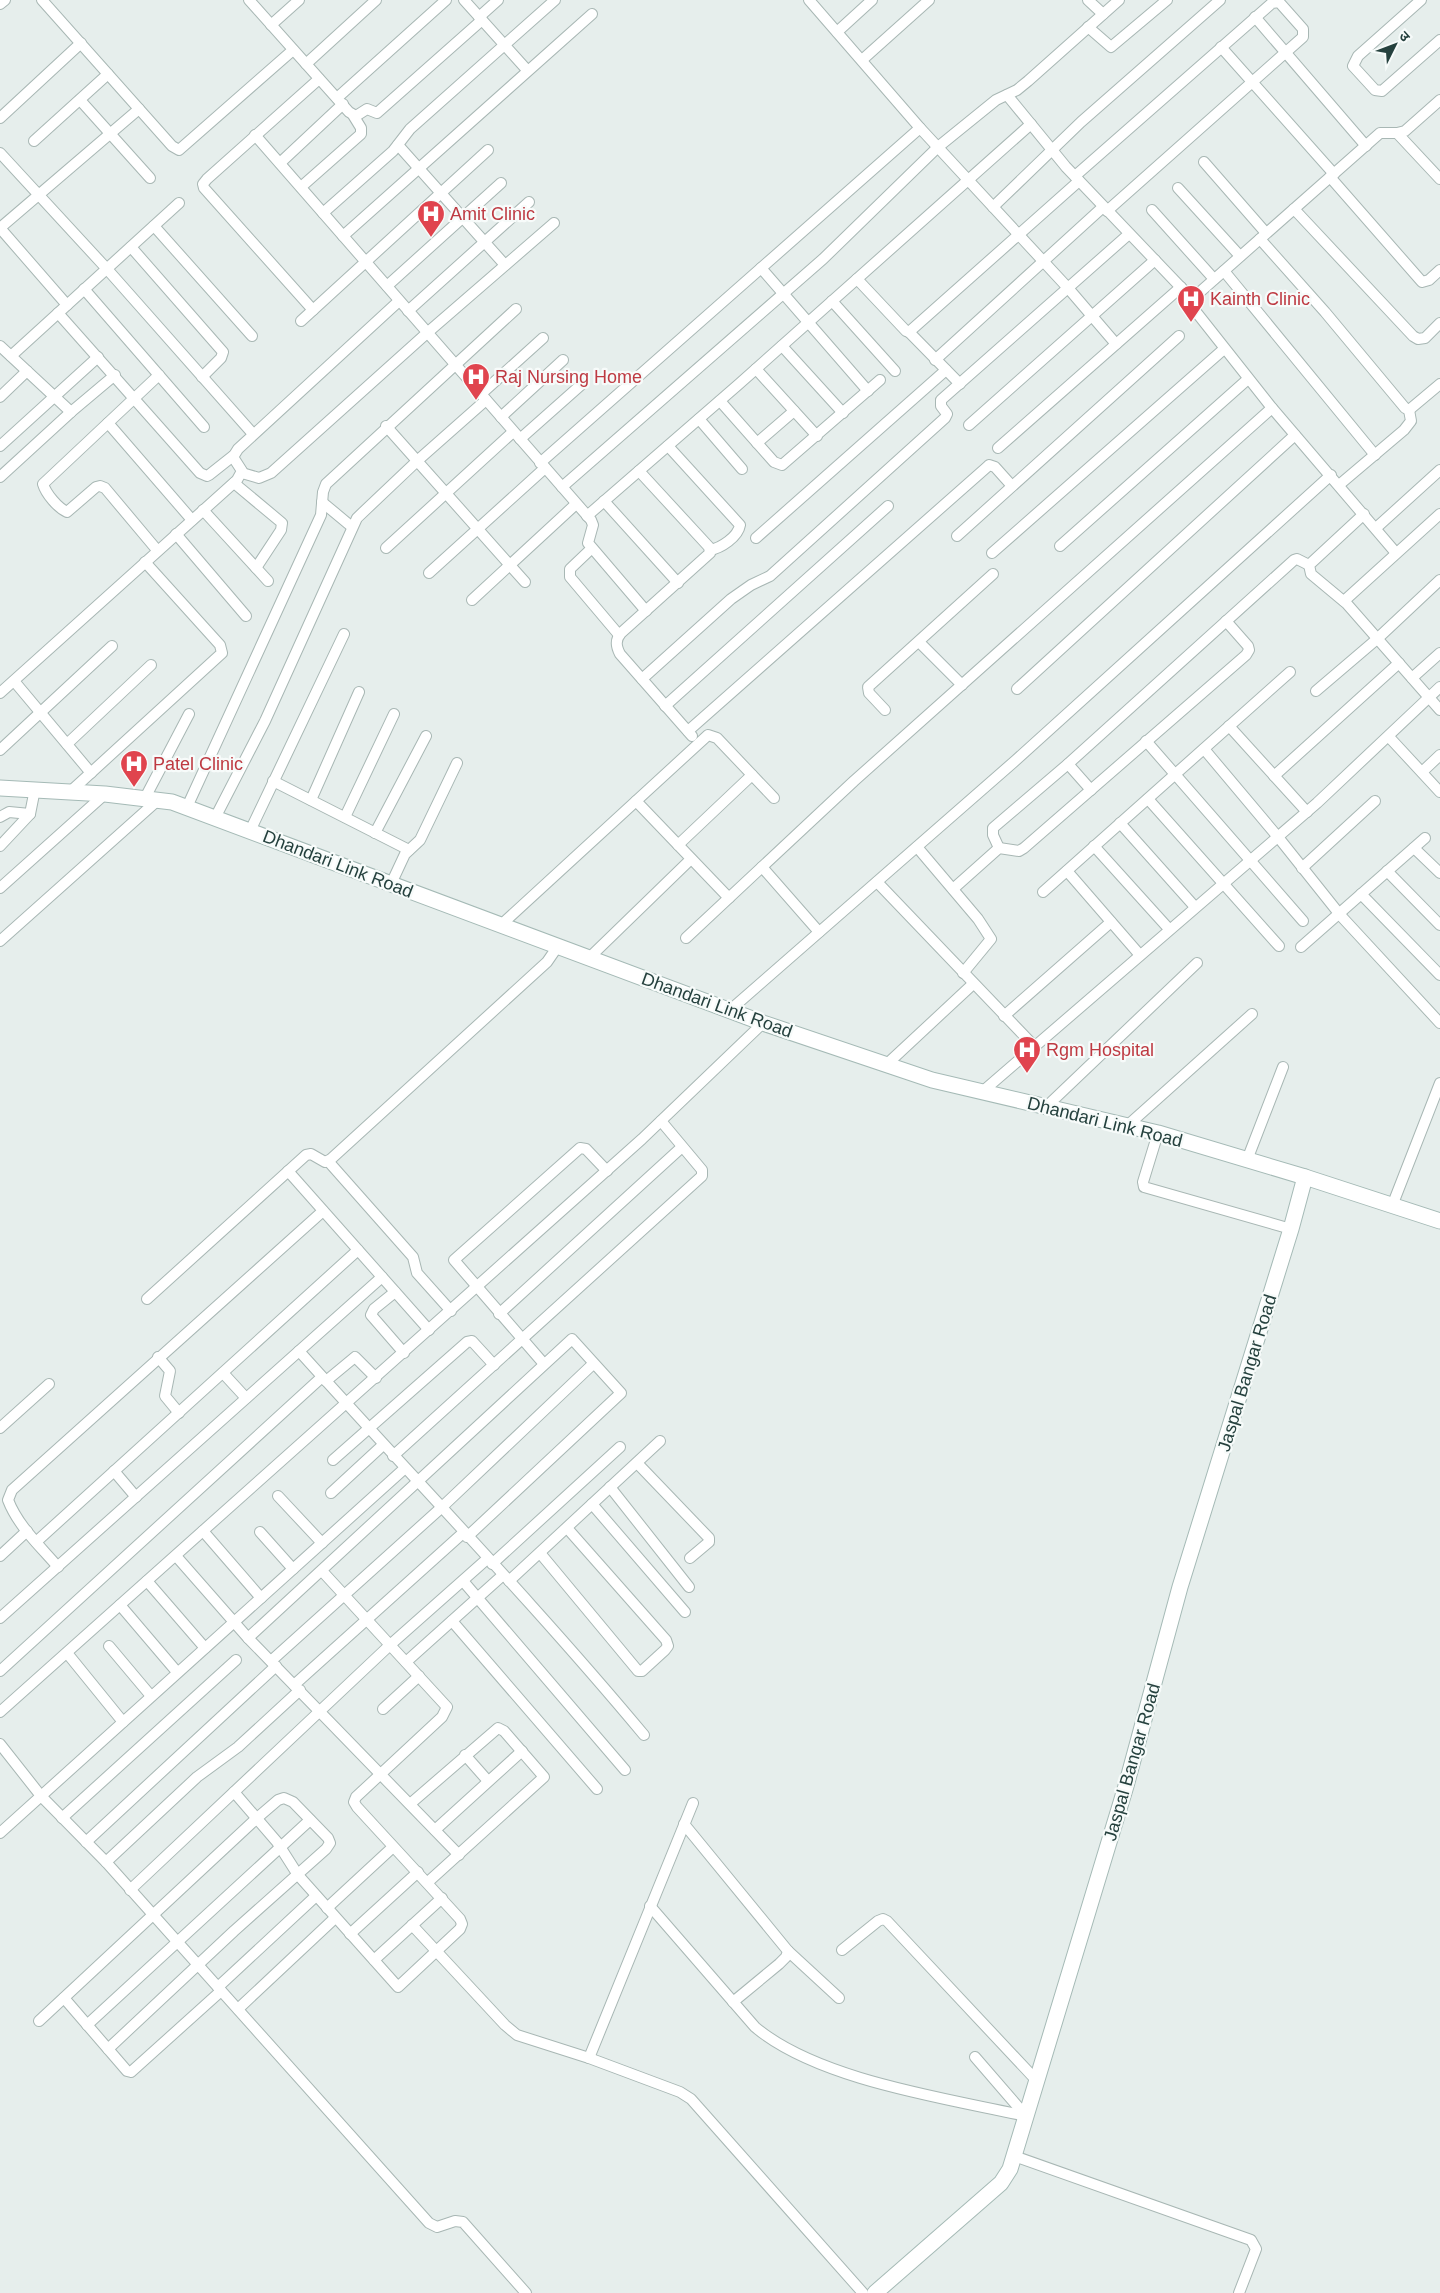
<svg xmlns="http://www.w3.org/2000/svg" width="1440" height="2293" viewBox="0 0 1440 2293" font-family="Helvetica,'Noto Sans Devanagari',sans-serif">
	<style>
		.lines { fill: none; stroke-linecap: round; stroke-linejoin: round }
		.street-casing { stroke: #a8b7b4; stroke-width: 12 }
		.secondary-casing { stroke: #a5bab6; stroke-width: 17 }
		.street { stroke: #fff; stroke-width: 10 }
		.secondary { stroke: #fff; stroke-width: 15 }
		.labels { text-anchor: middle; stroke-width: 4.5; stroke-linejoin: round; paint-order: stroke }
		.health-label { font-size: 18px; fill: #be3a42; stroke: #f7fbfa; text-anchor: start }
		.street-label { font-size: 18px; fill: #25413e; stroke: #f7fbfa }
	</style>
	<rect width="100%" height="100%" fill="#e6eeec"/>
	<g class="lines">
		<defs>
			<g id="street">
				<path d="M42,0L172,146L179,150L293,50"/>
				<path d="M249,0L349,112L356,116L367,109L377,113L482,20"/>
				<path d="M464,0L527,70"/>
				<path d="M809,0L920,128L1068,288L1116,344"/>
				<path d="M1088,0L1103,14"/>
				<path d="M1421,0L1358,56L1353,66L1375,90L1382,91L1440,40"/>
				<path d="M0,4L5,0"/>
				<path d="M479,17L498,0"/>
				<path d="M1255,17L1366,146"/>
				<path d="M271,25L299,0"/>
				<path d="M1088,27L1111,47L1167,0"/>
				<path d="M837,32L872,0"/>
				<path d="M1221,47L1334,174"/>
				<path d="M862,60L929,0"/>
				<path d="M306,64L376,0"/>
				<path d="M1007,95L1066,167L1192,299"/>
				<path d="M337,98L446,0"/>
				<path d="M80,100L150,178"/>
				<path d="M0,118L81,43"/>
				<path d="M1397,133L1440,179"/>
				<path d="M255,135L591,520L593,525L588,543L646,611"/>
				<path d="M34,141L108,74"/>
				<path d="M398,145L505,265"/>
				<path d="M0,153L107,269L253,434"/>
				<path d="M1204,162L1266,233"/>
				<path d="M280,163L343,104"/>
				<path d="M1075,176L1272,3L1279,2L1303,29V37L1107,211"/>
				<path d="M1330,177L1422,282L1429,280L1440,270"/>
				<path d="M301,187L361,134V128L353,115"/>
				<path d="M1178,188L1240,256"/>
				<path d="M993,207L1081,122L1220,0"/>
				<path d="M1294,209L1413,336L1418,339L1425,338L1440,323"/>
				<path d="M1152,210L1214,279"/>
				<path d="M323,213L393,151L410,129L555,0"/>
				<path d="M154,226L252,336"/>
				<path d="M0,228L139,109"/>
				<path d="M0,228L67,305"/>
				<path d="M343,236L592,14"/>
				<path d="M1260,239L1325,312L1405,408L1409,410L1440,384"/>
				<path d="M131,247L223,352L221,358L202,377"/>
				<path d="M761,268L868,391"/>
				<path d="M1224,271L1375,455"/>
				<path d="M857,279L906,331L909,332L1079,181"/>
				<path d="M387,286L501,183"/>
				<path d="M84,289L204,427"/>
				<path d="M832,301L895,371"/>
				<path d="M313,310L204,188L203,184L207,179L319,79"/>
				<path d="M408,311L529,202"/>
				<path d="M58,313L200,473L207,476L209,475L233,456"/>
				<path d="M301,321L488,150"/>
				<path d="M909,332L960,384"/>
				<path d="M0,346L71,412"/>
				<path d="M782,346L843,413"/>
				<path d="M11,356L179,203"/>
				<path d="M935,360L1103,207"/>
				<path d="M756,369L817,436"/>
				<path d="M481,394L543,338"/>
				<path d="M0,397L27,371"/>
				<path d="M720,401L774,462L782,465L880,380"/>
				<path d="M501,417L563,360"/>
				<path d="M699,419L742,469"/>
				<path d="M108,423L192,520"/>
				<path d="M969,425L1155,260"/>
				<path d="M386,426L525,582"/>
				<path d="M520,439L582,384"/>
				<path d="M757,443L794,411"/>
				<path d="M0,446L98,357"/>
				<path d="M668,446L740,525C738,537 721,548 710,550"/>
				<path d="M998,448L1181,287"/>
				<path d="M540,463L920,128"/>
				<path d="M639,471L709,547L710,553L621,633C615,640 616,646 620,654L692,736"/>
				<path d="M242,473L259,478L271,473L427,333L554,223"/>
				<path d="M0,477L71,412L115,375"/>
				<path d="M234,483L282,523L281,530L256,568"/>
				<path d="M1339,485L1404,430L1411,421L1409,410"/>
				<path d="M562,487L823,259L938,147L996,100L1017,90L1028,81L1119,0"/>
				<path d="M604,501L678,583"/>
				<path d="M322,502L352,527"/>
				<path d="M203,510L268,581"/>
				<path d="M1364,514L1309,565L1311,574L1347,604L1440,710"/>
				<path d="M587,516L739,384L1031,124"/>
				<path d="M1376,528L1440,470"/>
				<path d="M176,534L246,616"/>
				<path d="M957,536L1179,336"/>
				<path d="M756,538L946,370"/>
				<path d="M1060,546L1248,379"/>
				<path d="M386,548L513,432"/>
				<path d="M591,549L570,569V577L619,635"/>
				<path d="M157,550L105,488L100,486L96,487L67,512C58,508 46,494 43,484L159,375"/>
				<path d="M992,553L1224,349"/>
				<path d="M1396,553L1272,408L1189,303L1192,299L1380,133H1397L1405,131L1440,100"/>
				<path d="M429,573L545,468"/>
				<path d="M472,600L576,504"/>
				<path d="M1344,601L1440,514"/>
				<path d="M919,642L962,685"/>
				<path d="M1412,678L1440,653"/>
				<path d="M642,679L731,599L751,585L770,576L945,418L947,414L941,406V400L1129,234"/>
				<path d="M14,681L91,773"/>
				<path d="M1017,689L1295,435"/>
				<path d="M1316,691L1377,639L1440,580"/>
				<path d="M0,693L237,480L242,471L233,457L238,449L399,301"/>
				<path d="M665,706L888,506"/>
				<path d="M885,710L869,693L868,687L993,574"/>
				<path d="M1229,726L1307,812"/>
				<path d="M688,731L987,467L989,465L995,467L1012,486"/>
				<path d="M1389,737L1440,792"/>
				<path d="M1146,741L1303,921"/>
				<path d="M67,744L151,665"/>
				<path d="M1204,749L1278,837L1341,916L1440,1023"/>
				<path d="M0,750L112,646"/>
				<path d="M1068,764L1091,790"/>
				<path d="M1422,772L1440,755"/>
				<path d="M1274,776L1399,663"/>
				<path d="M273,781L409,850"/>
				<path d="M71,791L222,653L220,645L145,562"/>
				<path d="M145,798L189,714"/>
				<path d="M1148,799L1279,946"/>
				<path d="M311,800L359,692"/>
				<path d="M636,801L729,898"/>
				<path d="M187,807L321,515L323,492L326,484L516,309"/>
				<path d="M0,817L9,812L30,814"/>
				<path d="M345,817L394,714"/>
				<path d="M215,818L265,721L357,518L417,461L486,400"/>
				<path d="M1120,823L1195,907"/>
				<path d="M250,831L344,634"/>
				<path d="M375,833L426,736"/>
				<path d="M678,845L752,775"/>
				<path d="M0,846L30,814L35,789"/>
				<path d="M1094,846L1169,929"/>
				<path d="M917,847L978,919L991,939L963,973"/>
				<path d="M999,848L993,835V828L1068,764L1294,560L1297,559L1309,565"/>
				<path d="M1414,848L1440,873"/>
				<path d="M762,867L819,932"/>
				<path d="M1302,868L1375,801"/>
				<path d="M1067,871L1139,954"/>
				<path d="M1387,871L1440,925"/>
				<path d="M877,882L1034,1046"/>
				<path d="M391,884L405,854L420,840L457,763"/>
				<path d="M0,888L105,794"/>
				<path d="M953,889L999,848L1019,851L1024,848L1246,655L1249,650L1248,646L1226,621"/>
				<path d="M1043,892L1290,672"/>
				<path d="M1361,894L1440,975"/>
				<path d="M501,925L708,735L717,738L774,798"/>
				<path d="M686,938L854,781L1272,408"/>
				<path d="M0,941L158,800"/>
				<path d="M1301,947L1425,838"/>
				<path d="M589,958L691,859"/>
				<path d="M729,1011L1016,760L1331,475"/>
				<path d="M1004,1016L1111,922"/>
				<path d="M886,1065L973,984"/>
				<path d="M982,1092L1317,803L1440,687"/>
				<path d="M1046,1107L1197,963"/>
				<path d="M1127,1126L1252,1014"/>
				<path d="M1158,1133L1143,1182L1144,1187L1291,1229"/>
				<path d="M1247,1160L1283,1067"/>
				<path d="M328,1161L413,1257L417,1273L451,1311"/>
				<path d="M288,1171L429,1330"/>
				<path d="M1392,1206L1440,1083"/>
				<path d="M395,1292L374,1309L371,1315L404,1353"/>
				<path d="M147,1299L306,1155L311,1154L325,1162L331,1159L547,962L558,946"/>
				<path d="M499,1314L682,1147"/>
				<path d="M299,1351C414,1479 534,1603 644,1735"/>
				<path d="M158,1357L170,1371L165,1396L179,1413"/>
				<path d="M544,1364L454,1260L580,1148L586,1149L607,1171"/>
				<path d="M223,1373L246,1398"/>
				<path d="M326,1381L355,1357L376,1378"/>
				<path d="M0,1428L49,1384"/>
				<path d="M393,1456L702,1176V1170L661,1121"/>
				<path d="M333,1460L467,1342L472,1341L494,1365"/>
				<path d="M637,1463L709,1538V1542L690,1558"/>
				<path d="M114,1471L136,1497"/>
				<path d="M610,1487L689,1587"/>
				<path d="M331,1493L383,1445"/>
				<path d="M278,1496L322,1543"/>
				<path d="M592,1504L685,1612"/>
				<path d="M203,1531L261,1598"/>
				<path d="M260,1532L293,1569"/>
				<path d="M36,1542L358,1250"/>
				<path d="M540,1553L638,1671H642L665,1650L668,1646L666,1640L567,1528"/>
				<path d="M0,1556L27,1531"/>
				<path d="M176,1556L248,1638L459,1855"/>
				<path d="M492,1564L620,1447"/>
				<path d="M58,1567C40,1546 18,1526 8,1500L12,1490L323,1211"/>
				<path d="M147,1581L205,1648"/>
				<path d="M463,1581L625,1770"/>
				<path d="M509,1581L660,1441"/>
				<path d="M120,1605L177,1672"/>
				<path d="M0,1618L382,1277"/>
				<path d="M452,1621L597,1789"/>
				<path d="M248,1638L572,1339L621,1393L467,1537"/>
				<path d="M109,1646L151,1696"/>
				<path d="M67,1653L123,1722"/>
				<path d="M271,1661L441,1508L593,1364"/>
				<path d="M406,1662L503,1575"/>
				<path d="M0,1671L322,1377"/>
				<path d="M294,1685L463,1533"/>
				<path d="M383,1709L419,1676"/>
				<path d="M0,1712L642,1139L763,1023"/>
				<path d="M0,1744L41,1796L106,1862L429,2223L437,2227L455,2221L463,2222L526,2293"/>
				<path d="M465,1755L488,1781"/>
				<path d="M234,1792L277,1842L298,1875L398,1987L460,1929L462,1924L460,1919L357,1807L354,1802L356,1797L442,1717L447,1707L322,1571"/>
				<path d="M410,1804L498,1728L504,1731L544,1777L428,1882"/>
				<path d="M62,1818L236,1660"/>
				<path d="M684,1824L788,1951L786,1957L779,1964L733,2002"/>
				<path d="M435,1830L522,1751"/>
				<path d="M0,1833L404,1469"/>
				<path d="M86,1842L276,1666"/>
				<path d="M106,1862L197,1777L238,1747L300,1690"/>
				<path d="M130,1890L390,1645L487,1559"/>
				<path d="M650,1906L755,2027C818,2080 945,2098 1026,2116"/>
				<path d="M327,1908L393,1847"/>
				<path d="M412,1925L505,2025L517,2035L589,2058L680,2092L691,2099L863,2293"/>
				<path d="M350,1934L418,1872"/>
				<path d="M842,1950L878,1921L883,1919L887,1921L1037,2081"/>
				<path d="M788,1951L839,1998"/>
				<path d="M374,1960L442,1898"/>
				<path d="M218,1987L316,1896"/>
				<path d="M64,1998L127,2071L131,2072L221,1991"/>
				<path d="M238,2009L335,1918"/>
				<path d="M39,2021L257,1818L278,1800L284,1798L293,1802L328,1838L330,1843L326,1849L234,1931L108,2049"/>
				<path d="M87,2025L310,1820"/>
				<path d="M975,2057L1026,2116"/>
				<path d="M589,2058L693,1803"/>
				<path d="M1014,2156L1251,2240L1256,2249L1239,2293"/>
			</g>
			<g id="secondary">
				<path d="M0,788L105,794L172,802L763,1023L932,1080L1158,1133L1305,1177L1440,1221"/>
				<path d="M875,2293L1001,2183L1010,2169L1126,1786L1180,1587L1291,1229L1305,1177"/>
			</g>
		</defs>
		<use href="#street" class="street-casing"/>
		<use href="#secondary" class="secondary-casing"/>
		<use href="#street" class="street"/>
		<use href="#secondary" class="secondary"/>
	</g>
	<defs>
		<symbol id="hospital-pin" viewBox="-11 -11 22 30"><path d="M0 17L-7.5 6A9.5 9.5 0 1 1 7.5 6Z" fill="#e0444e" stroke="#f7fbfa"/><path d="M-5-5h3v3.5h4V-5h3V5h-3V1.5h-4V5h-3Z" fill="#fff"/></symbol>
	</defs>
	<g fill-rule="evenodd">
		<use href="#hospital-pin" x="415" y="198" width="32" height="43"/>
		<use href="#hospital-pin" x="1175" y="283" width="32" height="43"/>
		<use href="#hospital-pin" x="460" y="361" width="32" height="43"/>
		<use href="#hospital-pin" x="118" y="748" width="32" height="43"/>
		<use href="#hospital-pin" x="1011" y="1034" width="32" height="43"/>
	</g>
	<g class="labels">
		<g class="health-label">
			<text x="450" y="220">Amit Clinic</text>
			<text x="1210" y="305">Kainth Clinic</text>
			<text x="495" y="383">Raj Nursing Home</text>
			<text x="153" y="770">Patel Clinic</text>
			<text x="1046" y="1056">Rgm Hospital</text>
		</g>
		<g class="street-label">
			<text transform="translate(338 864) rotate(21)" y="6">Dhandari Link Road</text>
			<text transform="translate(717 1005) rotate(20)" y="6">Dhandari Link Road</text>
			<text transform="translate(1105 1122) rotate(14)" y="6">Dhandari Link Road</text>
			<text transform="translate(1247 1373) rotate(-73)" y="6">Jaspal Bangar Road</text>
			<text transform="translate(1132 1762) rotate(-74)" y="6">Jaspal Bangar Road</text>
		</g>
	</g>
	<g transform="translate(1395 45) rotate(48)" stroke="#f7fbfa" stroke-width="4" paint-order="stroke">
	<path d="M0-4L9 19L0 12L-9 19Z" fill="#25413e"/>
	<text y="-8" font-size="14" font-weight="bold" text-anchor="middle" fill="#25413e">उ</text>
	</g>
</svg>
